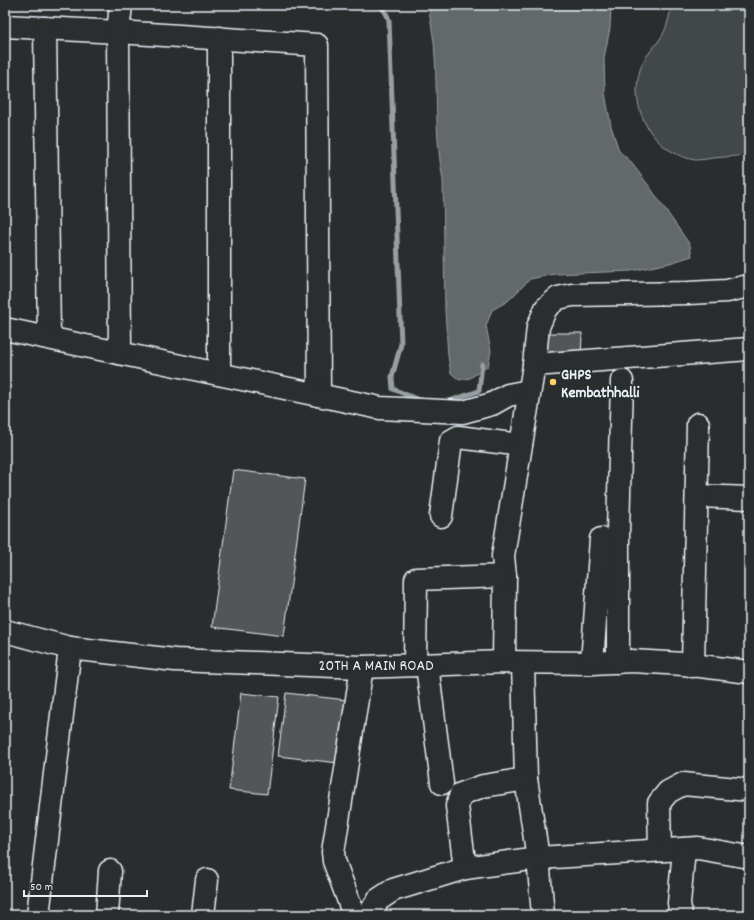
<svg xmlns="http://www.w3.org/2000/svg" width="754" height="920" viewBox="0 0 754 920" font-family="Dekko,sans-serif">
	<style>
		.green { fill: #424648; stroke: #959ca0 }
		.water { fill: #63686b; stroke: #989fa3 }
		.lines { fill: none; stroke-linecap: round; stroke-linejoin: round }
		.stream { stroke: #989fa3; stroke-width: 5 }
		.building { fill: #535759; stroke: #e8f1f8 }
		.minor-casing { stroke: #e8f1f8; stroke-width: 25 }
		.minor { stroke: #2a2d2e; stroke-width: 22 }
		.poi-dot { fill: #ffd166; stroke: #2a2d2e; stroke-width: 1.5 }
		.labels { text-anchor: middle; stroke-width: 3.5; stroke-linejoin: round; paint-order: stroke }
		.poi-label { font-size: 16px; font-weight: bold; fill: #e8f1f8; stroke: #2a2d2e; text-anchor: start }
		.street-label { font-size: 16px; fill: #e8f1f8; stroke: #2a2d2e }
	</style>
	<rect width="100%" height="100%" fill="#2a2d2e"/>
	<filter id="ink" filterUnits="userSpaceOnUse"><feTurbulence type="fractalNoise" baseFrequency=".025" numOctaves="2"/><feDisplacementMap in="SourceGraphic" scale="8" xChannelSelector="R" yChannelSelector="G"/><feConvolveMatrix kernelMatrix="1 2 1 2 8 2 1 2 1" color-interpolation-filters="sRGB"/></filter>
	<g filter="url(#ink)">
		<path class="green" d="M671,5H749V155C737,156 725,157 713,158C707,159 700,160 695,160C653,153 628,109 640,70C644,57 652,50 660,39C666,31 670,16 671,5Z"/>
		<path class="water" d="M428,5H611L610,28L604,58L605,93L611,126L619,151L630,161L649,186L690,245L692,256L670,263L631,271L555,274L530,279L508,301L492,310L486,326L491,351L488,366L470,378L459,380L451,373L448,356L445,310L443,180C434,134 438,87 434,42C432,29 430,17 428,5Z"/>
		<g class="lines">
			<g class="stream">
				<path d="M380,5L386,13L389,20L401,344L392,377L393,389L421,401"/>
				<path d="M446,402L479,391L482,364"/>
			</g>
		</g>
		<g class="building">
			<path d="M546,333H582L581,361L546,360Z"/>
			<path d="M233,470L305,479L284,636L212,627Z"/>
			<path d="M241,693L279,697L267,794L229,790Z"/>
			<path d="M286,693L346,700L338,763L278,756Z"/>
		</g>
		<g class="lines">
			<defs>
				<g id="minor">
					<path d="M5,26L118,32L317,45L319,395"/>
					<path d="M45,28L49,338"/>
					<path d="M5,329L380,408L463,412L492,404L508,395L529,391"/>
					<path d="M120,353L118,32L121,5"/>
					<path d="M534,365L749,349"/>
					<path d="M219,374V38"/>
					<path d="M697,496L749,498"/>
					<path d="M441,516L451,441L458,437L521,445"/>
					<path d="M5,631L70,648L175,660L362,667L504,662L592,663L632,661L684,664L749,672"/>
					<path d="M504,662L505,576L503,556L534,365L538,327L546,308L558,298L572,295L688,293L727,291L744,287"/>
					<path d="M618,662V532L622,381"/>
					<path d="M523,663L526,779L538,858L543,915"/>
					<path d="M592,663L601,539"/>
					<path d="M415,665L416,579L505,576"/>
					<path d="M427,665L442,783"/>
					<path d="M693,666L698,424"/>
					<path d="M660,850L659,803L668,792L683,784L749,790"/>
					<path d="M465,868L457,806L461,794L483,786L526,779"/>
					<path d="M38,915L70,648"/>
					<path d="M107,915L110,871"/>
					<path d="M203,915L207,880"/>
					<path d="M354,915L334,861L333,852L362,667"/>
					<path d="M369,915L378,900L393,890L465,868L538,858L698,848L749,857"/>
					<path d="M681,915L679,903L684,849"/>
				</g>
			</defs>
			<use href="#minor" class="minor-casing"/>
			<use href="#minor" class="minor"/>
		</g>
	</g>
	<circle class="poi-dot" cx="553" cy="382" r="4"/>
	<g class="labels">
		<g class="poi-label">
			<text x="561" y="379">GHPS<tspan x="561" dy="18">Kembathhalli</tspan></text>
		</g>
		<g class="street-label">
			<text x="376" y="670">20TH A MAIN ROAD</text>
		</g>
	</g>
	<rect width="754" height="920" fill="none" stroke="#2a2d2e" stroke-width="20"/>
	<rect x="10" y="10" width="734" height="900" fill="none" stroke="#e8f1f8" stroke-width="1.5" filter="url(#ink)"/>
	<path d="M24 890v6h123v-6" fill="none" stroke="#e8f1f8" stroke-width="2"/>
	<text x="30" y="890" font-size="12" fill="#e8f1f8" stroke="#2a2d2e" stroke-width="3" paint-order="stroke">50 m</text>
</svg>
